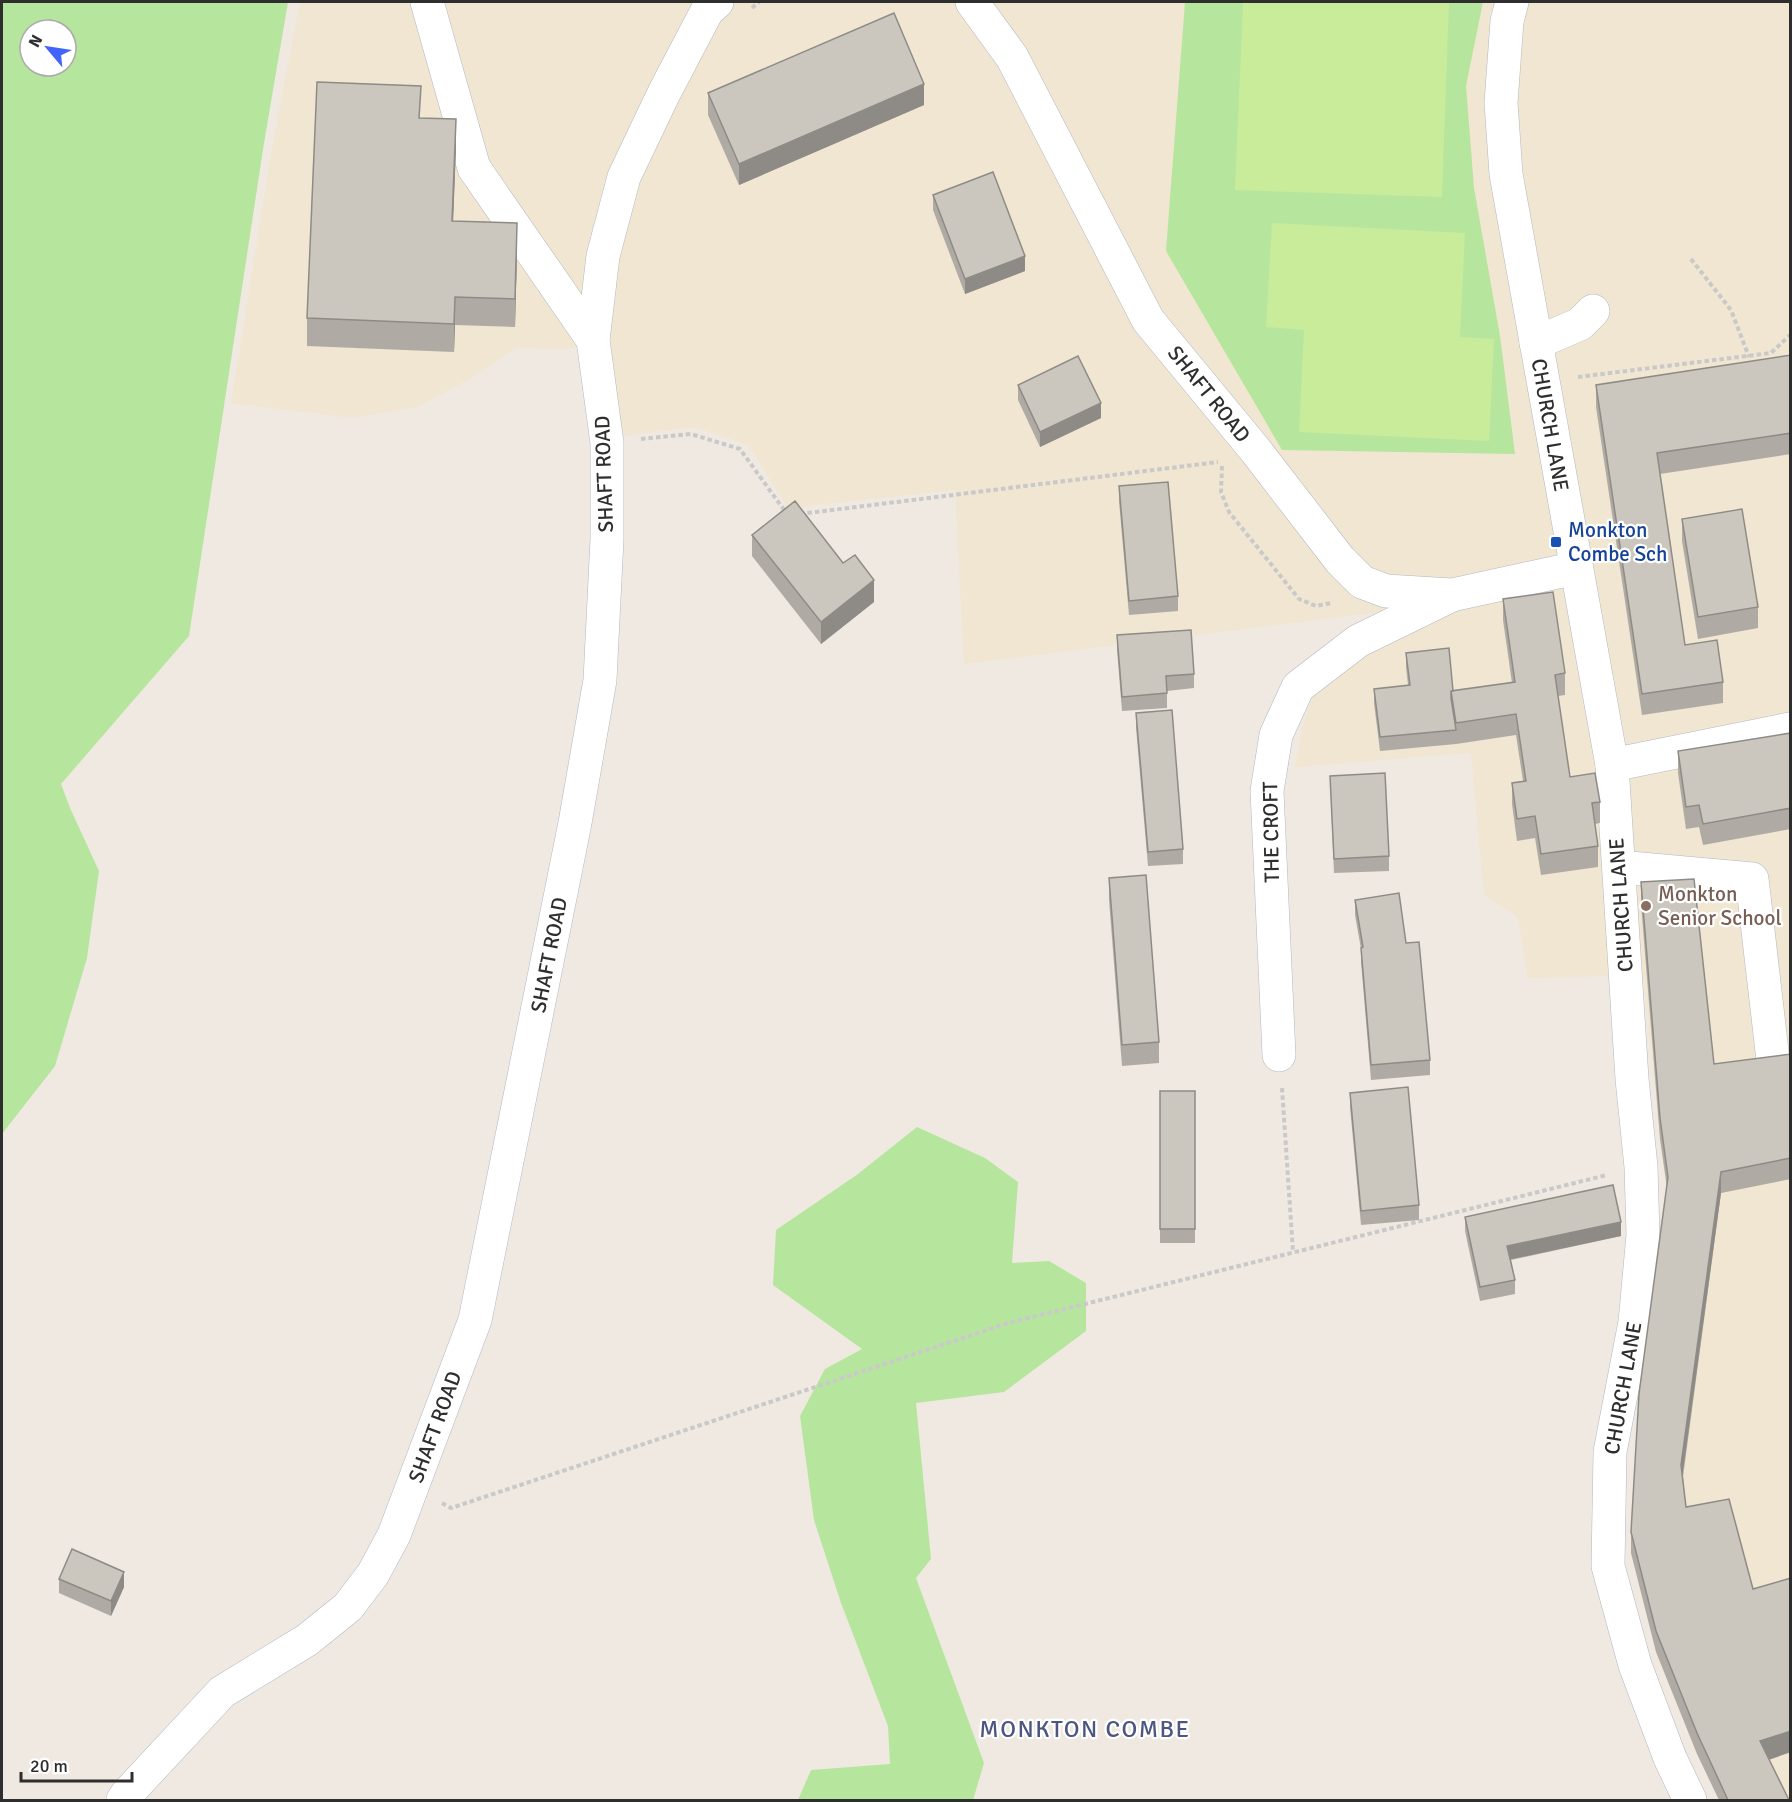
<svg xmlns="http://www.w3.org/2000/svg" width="1792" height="1802" viewBox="0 0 1792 1802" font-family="Signika,sans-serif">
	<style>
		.education { fill: #f0e6d1 }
		.green { fill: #b6e59e; fill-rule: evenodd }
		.pitch { fill: #c9ec9a }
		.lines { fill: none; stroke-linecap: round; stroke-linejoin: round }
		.minor-casing { stroke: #b4b7c1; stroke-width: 34 }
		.path { stroke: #c9c9c9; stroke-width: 4; stroke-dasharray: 4.5 3; stroke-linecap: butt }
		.minor { stroke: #fff; stroke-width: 33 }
		.wall { fill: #afaba4 }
		.shaded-wall { fill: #8e8b86 }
		.building { fill: #cbc7bf; stroke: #8e8b86; stroke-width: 1.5 }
		.transit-dot { fill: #1a4fb4; stroke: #fff; stroke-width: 2 }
		.education-dot { fill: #8d6e63; stroke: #fff; stroke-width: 2 }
		.labels { text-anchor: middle; stroke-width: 4.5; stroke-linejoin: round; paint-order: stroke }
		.street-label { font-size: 21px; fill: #2e2e2e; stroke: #fff }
		.transit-label { font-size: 21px; fill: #164399; stroke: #fff; text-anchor: start }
		.education-label { font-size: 21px; fill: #785e54; stroke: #fff; text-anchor: start }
		.quarter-label { font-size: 24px; letter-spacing: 1.5px; fill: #4d5680; stroke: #fff }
	</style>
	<rect width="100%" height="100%" fill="#efe9e1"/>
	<path class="education" d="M300,2H1790V1800H1719L1697,1754L1656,1652L1631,1553L1668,1198L1660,1139L1643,975L1528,978L1518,917L1484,895L1471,753L1295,767L1302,727L1316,687L1335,670L1402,638L1389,611L964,664L955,490L788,508L748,445L695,427L622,436L604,345L563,349L516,348L475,376L417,407L353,418L231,403L272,148Z"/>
	<g class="green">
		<path d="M2,2H288L264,143L189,636L61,784L70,808L99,871L87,958L55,1066L2,1134ZM30,30H66V66H30Z"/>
		<path d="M1185,2H1483L1466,86L1474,188L1500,336L1515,454L1282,450L1166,251Z"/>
		<path d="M917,1127L985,1158L1018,1182L1012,1263L1049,1261L1086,1283V1331L1004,1392L916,1403L931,1559L916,1578L984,1763L973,1800H798L811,1770L890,1764L888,1726L841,1603L814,1520L800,1416L825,1369L862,1349L773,1285L776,1230L858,1174Z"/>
	</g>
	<g class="pitch">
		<path d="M1243,2H1449L1442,197L1235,190Z"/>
		<path d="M1272,223L1465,233L1460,337L1494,339L1489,441L1299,432L1304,330L1266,327Z"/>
	</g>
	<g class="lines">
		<defs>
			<g id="minor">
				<path d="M427,2L474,168L593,340"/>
				<path d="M972,2L1012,57L1148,320L1256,451L1340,560L1362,582L1386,591L1452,595L1576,568"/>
				<path d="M1512,2L1507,21L1501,103L1506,174L1612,765L1632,1079L1641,1167L1643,1235L1635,1322L1610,1452L1608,1566L1635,1665L1670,1758L1690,1800"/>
				<path d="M1536,343L1580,324L1593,311"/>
				<path d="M1612,765L1790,729"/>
				<path d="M1619,867L1752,879L1773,1060"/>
				<path d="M1279,1055L1267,791L1276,735L1298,687L1358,641L1450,596"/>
				<path d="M123,1800L127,1794L222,1692L307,1640L348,1607L373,1574L394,1535L475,1320L575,823L600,680L607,539V443L593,340L603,256L624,177L664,93L707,11L717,2"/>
			</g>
		</defs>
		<use href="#minor" class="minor-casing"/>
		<g class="path">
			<path d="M752,8L759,2"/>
			<path d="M1691,259L1731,310L1749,357"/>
			<path d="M1578,377L1771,353L1790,335"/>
			<path d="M641,439L691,434L740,449L787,514"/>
			<path d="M1222,466L1221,492L1229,512L1299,599L1316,606L1331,603"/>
			<path d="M800,514L1218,462"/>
			<path d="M1282,1088L1293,1252"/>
			<path d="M442,1503L451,1508L1008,1323L1607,1175"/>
		</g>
		<use href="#minor" class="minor"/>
	</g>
	<g class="wall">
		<path d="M708,93L924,105L739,185L708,115Z"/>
		<path d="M420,118L456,147L453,221L517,251L515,327L455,325L454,352L307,346V318Z"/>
		<path d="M933,195L1025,271L965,294L933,210Z"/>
		<path d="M1791,355V454L1660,474L1685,645L1723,682V703L1642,715L1596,407V385Z"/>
		<path d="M1018,385L1101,418L1040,447L1018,400Z"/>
		<path d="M1119,486L1178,596V611L1129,615L1119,501Z"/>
		<path d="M1682,519L1758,607V628L1698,639L1682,541Z"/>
		<path d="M752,535L843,563L874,602L821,644L752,556Z"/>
		<path d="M1503,599L1565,673V695L1558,696L1570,777L1600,802V823L1595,824L1598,846V867L1541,875L1535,838L1517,841L1512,804V783L1523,781L1516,735L1456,744L1380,751L1374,703V689L1408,685L1406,667V653L1453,691L1512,683L1503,620Z"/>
		<path d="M1117,635L1194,674V688L1167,691V708L1122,711L1117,650Z"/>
		<path d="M1136,713L1183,849V864L1148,866L1136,728Z"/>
		<path d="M1791,733V829L1703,845L1699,827L1686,829L1678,773V751Z"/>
		<path d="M1330,776L1389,856V871L1334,873Z"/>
		<path d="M1109,878L1159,1042V1063L1122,1066L1109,900Z"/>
		<path d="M1641,882L1714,1064L1791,1054V1179L1721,1193L1683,1477L1686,1507L1791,1752L1769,1759L1789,1800H1719L1697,1754L1656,1652L1631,1553V1532L1667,1188L1660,1139L1641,904Z"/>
		<path d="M1355,900L1406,943L1430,1060V1075L1371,1080L1361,962V949L1355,915Z"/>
		<rect x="1160" y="1091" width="35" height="152"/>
		<path d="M1350,1093L1419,1205V1220L1361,1225L1350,1107Z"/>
		<path d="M1465,1217L1621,1236L1511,1260L1515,1280V1294L1480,1301L1465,1231Z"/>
		<path d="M59,1579L124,1587L111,1616L59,1593Z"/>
	</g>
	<g class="shaded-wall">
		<path d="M924,84V105L739,185V164Z"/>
		<path d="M456,119V147L452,249V221Z"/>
		<path d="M517,223V251L515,327V299Z"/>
		<path d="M1025,256V271L965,294V279Z"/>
		<path d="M455,297V325L454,352V324Z"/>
		<path d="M1101,403V418L1040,447V432Z"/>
		<path d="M874,580V602L821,644V622Z"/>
		<path d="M1721,1172V1193L1681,1486V1465Z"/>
		<path d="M1621,1222V1236L1507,1260V1246Z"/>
		<path d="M124,1572V1587L111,1616V1601Z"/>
		<path d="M1791,1731V1752L1760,1763V1741Z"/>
	</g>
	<g class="building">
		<path d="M894,13L924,84L739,164L708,93Z"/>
		<path d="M317,82L421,86L419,118L456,119L452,221L517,223L515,299L455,297L454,324L307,318Z"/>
		<path d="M993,172L1025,256L965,279L933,195Z"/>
		<path d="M1791,355V433L1657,453L1685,645L1717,640L1723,682L1642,694L1596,385Z"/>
		<path d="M1078,356L1101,403L1040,432L1018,385Z"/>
		<path d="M1168,482L1178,596L1129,601L1119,486Z"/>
		<path d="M795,501L843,563L855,555L874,580L821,622L752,535Z"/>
		<path d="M1742,509L1758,607L1698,617L1682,519Z"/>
		<path d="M1553,592L1565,673L1555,675L1570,777L1595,773L1600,802L1592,803L1598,846L1541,854L1535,816L1517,819L1512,783L1526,781L1516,714L1456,723L1451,691L1515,682L1503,599Z"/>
		<path d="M1191,630L1194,674L1166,676L1167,693L1122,697L1117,635Z"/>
		<path d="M1449,648L1453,691H1451V698L1456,730L1380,737L1374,689L1410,685L1406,653Z"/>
		<path d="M1172,710L1183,849L1148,852L1136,713Z"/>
		<path d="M1791,733V808L1703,824L1699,805L1686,807L1678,751Z"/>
		<path d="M1385,773L1389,856L1334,859L1330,776Z"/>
		<path d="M1146,875L1159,1042L1122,1045L1109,878Z"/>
		<path d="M1694,879L1714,1064L1791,1054V1158L1721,1172L1681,1465L1686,1507L1729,1499L1753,1589L1791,1578V1731L1760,1741L1789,1800H1728L1697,1733L1656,1631L1631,1532L1639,1394L1668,1177L1660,1118L1641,882Z"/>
		<path d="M1399,893L1406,943L1419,942L1430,1060L1371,1065L1361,948L1363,947L1355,900Z"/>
		<path d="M1408,1087L1419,1205L1361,1211L1350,1093Z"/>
		<rect x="1160" y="1091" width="35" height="138"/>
		<path d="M1613,1185L1621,1222L1507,1246L1515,1280L1480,1287L1465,1217Z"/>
		<path d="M72,1549L124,1572L111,1601L59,1579Z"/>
	</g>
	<rect class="transit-dot" x="1550" y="536" width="12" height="12" rx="3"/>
	<circle class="education-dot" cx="1646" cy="906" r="6"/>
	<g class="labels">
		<g class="street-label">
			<text transform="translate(1209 394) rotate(51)" y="7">SHAFT ROAD</text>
			<text transform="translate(1550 425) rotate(80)" y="7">CHURCH LANE</text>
			<text transform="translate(604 474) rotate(-92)" y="7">SHAFT ROAD</text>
			<text transform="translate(1271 832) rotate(-91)" y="7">THE CROFT</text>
			<text transform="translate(1621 905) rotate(-94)" y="7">CHURCH LANE</text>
			<text transform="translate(549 955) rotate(-79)" y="7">SHAFT ROAD</text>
			<text transform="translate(1623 1388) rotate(-80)" y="7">CHURCH LANE</text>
			<text transform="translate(435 1427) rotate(-70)" y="7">SHAFT ROAD</text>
		</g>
		<g class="transit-label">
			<text x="1568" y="537">Monkton<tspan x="1568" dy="24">Combe Sch</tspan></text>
		</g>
		<g class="education-label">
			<text x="1658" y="901">Monkton<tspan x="1658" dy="24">Senior School</tspan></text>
		</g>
		<g class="quarter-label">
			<text x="1085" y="1737">MONKTON COMBE</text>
		</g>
	</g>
	<rect width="1792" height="1802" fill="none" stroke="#2e2e2e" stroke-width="6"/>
	<g transform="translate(48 48) rotate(299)"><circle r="28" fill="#ffffff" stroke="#ababab" stroke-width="1.5"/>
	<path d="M0-4.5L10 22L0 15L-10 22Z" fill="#4264fb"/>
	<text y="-9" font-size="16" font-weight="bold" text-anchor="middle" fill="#2e2e2e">N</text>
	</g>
	<path d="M21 1772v9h111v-9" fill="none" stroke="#2e2e2e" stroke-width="3"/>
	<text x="30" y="1772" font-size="18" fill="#2e2e2e" stroke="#ffffff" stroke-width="4.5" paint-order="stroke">20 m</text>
</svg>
